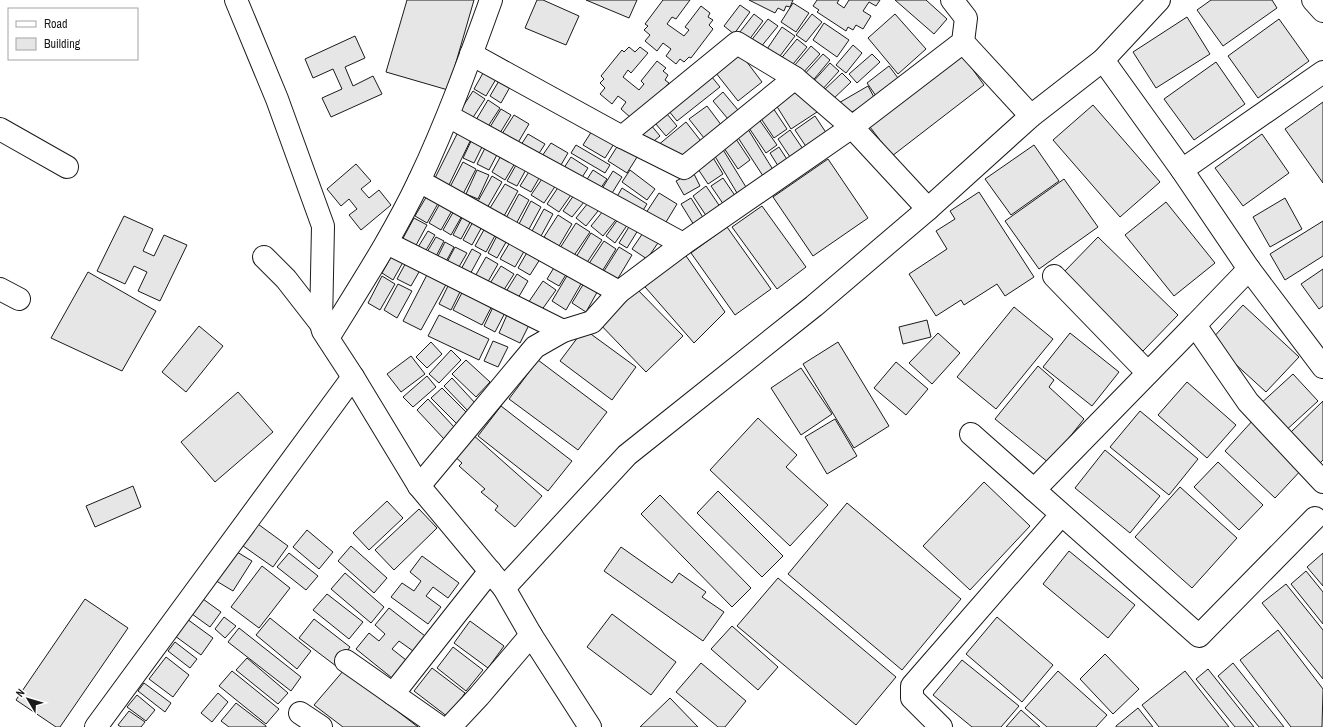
<svg xmlns="http://www.w3.org/2000/svg" width="1323" height="727" viewBox="0 0 1323 727" font-family="'Archivo Narrow',sans-serif">
	<style>
		.building { fill: #e6e6e6; stroke: #1a1a1a }
		.lines { fill: none; stroke-linecap: round; stroke-linejoin: round }
		.minor-casing { stroke: #1a1a1a; stroke-width: 24 }
		.minor { stroke: #fff; stroke-width: 22 }
	</style>
	<rect width="100%" height="100%" fill="#fff"/>
	<g class="building">
		<path d="M407,0H474L448,90L386,72Z"/>
		<path d="M537,0H543L579,16L566,45L525,28Z"/>
		<path d="M586,0H637L629,18Z"/>
		<path d="M663,0H690L676,19L672,17L667,24L684,36L689,30L685,27L701,6L710,13L708,17L713,20L709,25L713,29L691,58L689,57L684,62L680,59L676,64L666,56L671,49L663,43L657,51L645,41L650,35L644,30L648,26L645,24Z"/>
		<path d="M749,0H793L790,7L786,6L784,11L778,8L775,13Z"/>
		<path d="M817,0H839L837,3L844,8L849,0H880L876,6L869,2L863,11L871,16L863,29L856,25L853,30L848,27L846,31L817,12L819,10L813,6Z"/>
		<path d="M895,0H926L947,19L934,34Z"/>
		<path d="M1211,0H1272L1277,8L1223,46L1197,10Z"/>
		<path d="M793,3L809,13L796,32L781,22Z"/>
		<path d="M740,5L750,12L734,34L724,26Z"/>
		<path d="M754,14L763,21L746,44L736,37Z"/>
		<path d="M812,14L822,22L806,42L796,35Z"/>
		<path d="M895,14L926,49L898,74L868,38Z"/>
		<path d="M1187,17L1210,54L1156,88L1133,52Z"/>
		<path d="M768,19L778,26L760,48L750,42Z"/>
		<path d="M1279,19L1309,61L1258,98L1228,56Z"/>
		<path d="M824,23L849,40L837,57L813,40Z"/>
		<path d="M782,27L795,36L777,60L765,52Z"/>
		<path d="M355,36L365,58L345,67L353,86L373,76L382,94L331,117L322,98L342,89L333,69L313,78L305,59Z"/>
		<path d="M797,39L807,47L789,69L779,61Z"/>
		<path d="M853,45L862,53L846,73L836,65Z"/>
		<path d="M811,46L820,54L802,74L794,66Z"/>
		<path d="M629,47L635,52L640,47L648,53L631,73L628,70L623,77L639,90L644,84L641,81L657,61L666,68L663,71L668,75L665,80L669,83L645,112L631,118L621,109L626,102L618,96L612,104L600,94L605,88L600,83L604,79L601,76L622,50L624,52Z"/>
		<path d="M737,49L762,82L738,101L712,68Z"/>
		<path d="M960,52L984,85L892,156L867,123Z"/>
		<path d="M823,54L830,60L810,84L802,77Z"/>
		<path d="M872,54L880,62L857,83L849,74Z"/>
		<path d="M1216,62L1245,104L1194,140L1164,99Z"/>
		<path d="M830,63L839,71L820,92L811,84Z"/>
		<path d="M487,66L499,74L486,96L474,89Z"/>
		<path d="M889,66L898,78L876,96L867,83Z"/>
		<path d="M707,71L720,87L677,121L664,105Z"/>
		<path d="M842,73L851,82L831,101L822,92Z"/>
		<path d="M503,74L514,80L501,103L490,96Z"/>
		<path d="M868,86L875,99L845,116L837,104Z"/>
		<path d="M802,88L817,112L791,129L776,105Z"/>
		<path d="M473,91L485,99L470,122L458,114Z"/>
		<path d="M723,92L743,116L733,125L713,101Z"/>
		<path d="M488,100L500,108L485,131L473,125Z"/>
		<path d="M1323,102V183L1285,129Z"/>
		<path d="M1093,105L1160,182L1120,217L1053,140Z"/>
		<path d="M707,106L725,130L708,143L689,119Z"/>
		<path d="M662,108L677,126L666,136L650,117Z"/>
		<path d="M773,108L787,129L774,138L760,117Z"/>
		<path d="M501,109L511,115L497,138L487,132Z"/>
		<path d="M514,115L529,124L516,146L500,137Z"/>
		<path d="M815,116L829,137L809,151L795,130Z"/>
		<path d="M758,118L777,145L766,153L747,125Z"/>
		<path d="M646,119L660,136L649,145L635,129Z"/>
		<path d="M686,122L704,145L681,164L657,146Z"/>
		<path d="M461,126L474,133L448,187L434,180Z"/>
		<path d="M595,126L617,139L605,158L583,145Z"/>
		<path d="M746,126L775,173L765,179L735,133Z"/>
		<path d="M790,130L805,152L792,160L778,139Z"/>
		<path d="M528,134L545,144L536,158L519,148Z"/>
		<path d="M1262,134L1289,173L1243,206L1215,168Z"/>
		<path d="M474,135L485,141L474,163L463,158Z"/>
		<path d="M734,136L750,160L738,169L722,145Z"/>
		<path d="M488,142L500,149L489,170L477,164Z"/>
		<path d="M620,142L639,154L627,173L608,161Z"/>
		<path d="M551,143L568,153L558,170L540,159Z"/>
		<path d="M576,145L610,165L605,173L571,153Z"/>
		<path d="M1034,145L1059,181L1011,215L985,179Z"/>
		<path d="M779,147L790,164L780,169L770,153Z"/>
		<path d="M722,148L749,192L740,198L713,153Z"/>
		<path d="M504,150L518,158L505,180L492,172Z"/>
		<path d="M712,156L723,174L708,184L696,166Z"/>
		<path d="M571,157L588,168L579,182L562,171Z"/>
		<path d="M520,158L529,164L517,186L507,181Z"/>
		<path d="M828,159L868,218L813,256L773,197Z"/>
		<path d="M463,162L476,169L463,194L450,187Z"/>
		<path d="M356,164L371,181L361,189L369,198L379,190L391,205L361,230L349,215L357,209L349,199L341,206L327,189Z"/>
		<path d="M532,167L542,173L531,192L520,186Z"/>
		<path d="M477,170L489,175L478,199L466,194Z"/>
		<path d="M593,170L607,179L598,192L584,184Z"/>
		<path d="M630,170L655,189L647,200L622,182Z"/>
		<path d="M613,171L622,177L609,198L600,192Z"/>
		<path d="M693,172L700,186L684,195L676,181Z"/>
		<path d="M546,173L558,182L544,203L531,195Z"/>
		<path d="M492,176L502,182L487,208L477,203Z"/>
		<path d="M723,178L738,200L726,208L711,186Z"/>
		<path d="M1064,179L1098,227L1039,269L1005,221Z"/>
		<path d="M561,183L573,192L559,212L547,204Z"/>
		<path d="M505,184L518,191L504,216L490,208Z"/>
		<path d="M706,186L723,211L709,220L693,196Z"/>
		<path d="M622,188L647,204L640,215L615,200Z"/>
		<path d="M578,189L588,197L572,217L563,211Z"/>
		<path d="M979,192L1034,277L1005,296L997,284L964,305L961,300L936,316L909,274L947,249L936,231L955,219L950,211Z"/>
		<path d="M659,193L677,204L663,227L644,216Z"/>
		<path d="M428,194L440,200L427,223L415,216Z"/>
		<path d="M519,194L529,200L516,224L506,218Z"/>
		<path d="M592,198L602,206L586,226L576,218Z"/>
		<path d="M691,198L707,224L697,230L681,204Z"/>
		<path d="M1285,198L1302,229L1270,247L1253,217Z"/>
		<path d="M442,200L454,207L441,230L429,223Z"/>
		<path d="M531,201L541,207L529,229L519,224Z"/>
		<path d="M1166,202L1215,263L1174,296L1125,235Z"/>
		<path d="M607,206L619,216L603,236L591,226Z"/>
		<path d="M762,206L806,267L777,289L732,227Z"/>
		<path d="M455,209L463,214L451,235L443,230Z"/>
		<path d="M544,209L553,214L541,236L532,231Z"/>
		<path d="M465,212L473,217L461,239L453,235Z"/>
		<path d="M558,215L572,224L559,246L544,237Z"/>
		<path d="M621,215L630,221L615,243L606,236Z"/>
		<path d="M124,216L153,229L143,251L154,256L164,235L187,245L160,301L138,291L147,272L134,266L125,284L97,271Z"/>
		<path d="M414,218L427,225L414,249L401,242Z"/>
		<path d="M475,218L484,223L472,245L463,240Z"/>
		<path d="M1323,221V256L1285,280L1270,254Z"/>
		<path d="M632,222L640,227L627,248L619,243Z"/>
		<path d="M576,223L590,232L573,257L560,248Z"/>
		<path d="M486,226L497,232L486,252L475,246Z"/>
		<path d="M647,227L662,237L647,259L632,249Z"/>
		<path d="M727,227L771,289L735,315L691,253Z"/>
		<path d="M428,231L435,235L422,257L415,252Z"/>
		<path d="M499,232L509,237L497,258L488,253Z"/>
		<path d="M591,233L602,240L586,264L576,257Z"/>
		<path d="M436,237L444,241L433,262L424,257Z"/>
		<path d="M1098,237L1178,315L1143,351L1063,273Z"/>
		<path d="M512,239L526,248L515,267L500,259Z"/>
		<path d="M604,241L616,249L601,273L588,265Z"/>
		<path d="M445,242L454,247L443,267L435,262Z"/>
		<path d="M455,247L467,253L456,272L445,266Z"/>
		<path d="M619,247L632,255L617,280L604,271Z"/>
		<path d="M472,249L481,254L468,278L459,273Z"/>
		<path d="M529,249L542,256L530,275L518,268Z"/>
		<path d="M395,250L406,257L393,280L382,273Z"/>
		<path d="M684,253L725,312L694,343L639,280Z"/>
		<path d="M409,257L423,265L411,286L397,279Z"/>
		<path d="M486,257L498,264L485,287L473,280Z"/>
		<path d="M558,261L570,268L559,286L547,279Z"/>
		<path d="M501,266L514,274L500,296L487,288Z"/>
		<path d="M430,269L449,279L421,330L403,321Z"/>
		<path d="M571,269L585,277L566,310L552,301Z"/>
		<path d="M1323,269V306L1319,309L1301,284Z"/>
		<path d="M88,272L156,311L122,371L51,338Z"/>
		<path d="M517,274L528,281L514,305L502,298Z"/>
		<path d="M382,276L395,284L380,310L368,303Z"/>
		<path d="M587,278L600,287L586,312L572,303Z"/>
		<path d="M451,280L463,286L451,310L439,304Z"/>
		<path d="M543,281L556,290L541,311L528,303Z"/>
		<path d="M398,284L412,291L397,318L384,310Z"/>
		<path d="M633,285L683,336L646,372L596,320Z"/>
		<path d="M465,287L494,302L482,325L453,310Z"/>
		<path d="M495,303L507,309L495,332L484,326Z"/>
		<path d="M1243,305L1299,357L1266,392L1210,341Z"/>
		<path d="M1014,307L1053,339L996,409L957,377Z"/>
		<path d="M510,308L532,319L520,343L499,333Z"/>
		<path d="M439,315L489,339L479,360L428,336Z"/>
		<path d="M927,320L931,337L903,344L899,327Z"/>
		<path d="M199,326L223,346L186,392L162,372Z"/>
		<path d="M584,329L636,367L612,400L560,361Z"/>
		<path d="M938,333L960,353L932,384L909,363Z"/>
		<path d="M1070,333L1119,372L1092,406L1043,367Z"/>
		<path d="M493,341L508,347L498,367L484,361Z"/>
		<path d="M431,342L442,354L427,368L416,357Z"/>
		<path d="M838,342L889,426L854,448L803,364Z"/>
		<path d="M451,350L461,360L439,383L429,374Z"/>
		<path d="M411,356L425,374L401,392L387,374Z"/>
		<path d="M466,360L490,382L476,397L452,374Z"/>
		<path d="M538,360L607,412L578,450L509,399Z"/>
		<path d="M896,362L928,389L906,415L874,388Z"/>
		<path d="M1038,366L1054,380L1049,387L1084,419L1049,463L995,419Z"/>
		<path d="M801,368L832,414L801,435L771,388Z"/>
		<path d="M1293,374L1318,401L1283,433L1258,406Z"/>
		<path d="M427,376L436,387L413,407L403,397Z"/>
		<path d="M452,378L476,404L468,411L444,386Z"/>
		<path d="M1187,382L1236,425L1207,458L1158,415Z"/>
		<path d="M442,388L468,414L458,425L431,398Z"/>
		<path d="M238,392L273,432L215,482L181,442Z"/>
		<path d="M428,399L455,428L444,439L417,410Z"/>
		<path d="M1323,401V460L1318,465L1289,434Z"/>
		<path d="M501,406L572,461L548,491L478,436Z"/>
		<path d="M1140,411L1198,459L1169,495L1110,447Z"/>
		<path d="M758,418L797,455L786,467L828,505L790,546L710,470Z"/>
		<path d="M835,419L857,456L827,474L805,437Z"/>
		<path d="M1254,419L1305,466L1275,498L1225,451Z"/>
		<path d="M472,434L542,496L515,527L495,510L498,506L481,492L485,489L459,466L462,463L453,455Z"/>
		<path d="M1105,450L1160,496L1130,533L1075,488Z"/>
		<path d="M1218,462L1263,505L1239,530L1194,487Z"/>
		<path d="M984,482L1030,526L970,590L923,546Z"/>
		<path d="M133,486L141,507L95,527L86,506Z"/>
		<path d="M1180,487L1237,538L1192,588L1135,537Z"/>
		<path d="M718,491L783,556L762,577L697,513Z"/>
		<path d="M660,495L751,588L732,607L641,514Z"/>
		<path d="M387,501L403,518L369,550L353,533Z"/>
		<path d="M847,503L961,599L902,670L788,574Z"/>
		<path d="M419,509L437,528L394,570L375,550Z"/>
		<path d="M251,519L288,546L273,567L236,541Z"/>
		<path d="M307,530L333,552L319,569L293,547Z"/>
		<path d="M351,546L387,578L374,593L338,561Z"/>
		<path d="M621,547L672,583L679,573L706,592L702,597L724,612L703,641L604,571Z"/>
		<path d="M232,549L252,561L233,591L213,579Z"/>
		<path d="M1069,551L1135,605L1108,638L1043,584Z"/>
		<path d="M289,553L318,576L306,590L277,567Z"/>
		<path d="M1323,553V586L1307,567Z"/>
		<path d="M422,556L459,583L448,598L433,587L426,596L441,607L428,624L391,597L402,583L414,591L421,581L410,572Z"/>
		<path d="M262,566L290,588L259,628L231,607Z"/>
		<path d="M1306,571L1323,592V624L1291,584Z"/>
		<path d="M345,573L384,607L371,623L331,589Z"/>
		<path d="M778,578L896,677L856,725L737,626Z"/>
		<path d="M1286,584L1323,630V679L1262,603Z"/>
		<path d="M327,594L363,622L349,639L313,610Z"/>
		<path d="M85,599L128,628L60,727H56L16,700Z"/>
		<path d="M203,599L221,612L210,627L192,614Z"/>
		<path d="M389,608L425,636L413,651L399,641L392,649L406,660L392,678L356,649L369,633L379,641L385,634L375,625Z"/>
		<path d="M612,614L676,662L651,695L587,647Z"/>
		<path d="M224,617L236,626L225,638L215,629Z"/>
		<path d="M997,617L1053,665L1022,702L966,654Z"/>
		<path d="M270,618L311,651L297,669L256,635Z"/>
		<path d="M187,619L213,638L201,655L175,636Z"/>
		<path d="M314,619L350,647L336,666L299,638Z"/>
		<path d="M470,621L504,646L488,668L454,643Z"/>
		<path d="M732,626L778,667L758,690L711,649Z"/>
		<path d="M239,628L301,677L291,691L228,642Z"/>
		<path d="M1278,630L1323,689L1322,727H1291L1240,660Z"/>
		<path d="M175,642L197,659L190,668L168,651Z"/>
		<path d="M453,647L483,670L466,691L437,668Z"/>
		<path d="M1105,654L1139,689L1113,714L1080,679Z"/>
		<path d="M166,657L189,675L173,697L149,679Z"/>
		<path d="M247,658L288,693L278,704L236,670Z"/>
		<path d="M962,660L1019,706L1001,727H972L933,695Z"/>
		<path d="M701,663L746,701L725,727H718L676,692Z"/>
		<path d="M1233,663L1284,727H1259L1218,676Z"/>
		<path d="M432,668L465,693L448,717L414,691Z"/>
		<path d="M1208,669L1254,727H1235L1196,679Z"/>
		<path d="M344,670L418,727H343L314,705Z"/>
		<path d="M232,671L279,709L266,724L219,686Z"/>
		<path d="M1058,671L1107,715L1096,727H1047L1025,708Z"/>
		<path d="M1185,671L1229,727H1159L1142,705Z"/>
		<path d="M144,683L171,703L165,712L138,691Z"/>
		<path d="M218,693L228,702L212,722L201,713Z"/>
		<path d="M137,695L155,710L146,721L127,707Z"/>
		<path d="M670,698L698,727H640Z"/>
		<path d="M236,703L266,726V727H229L221,721Z"/>
		<path d="M1138,708L1153,727H1116V726Z"/>
		<path d="M1021,710L1040,727H1006Z"/>
		<path d="M129,711L145,722L141,727H121L118,725Z"/>
	</g>
	<g class="lines">
		<defs>
			<g id="minor">
				<path d="M236,0L277,99L323,226L321,324"/>
				<path d="M1313,0L1323,11"/>
				<path d="M963,42L1031,116"/>
				<path d="M471,54L622,137L684,168L795,78L852,127L928,209"/>
				<path d="M1103,60L1182,170L1249,269L1323,367"/>
				<path d="M448,116L683,244"/>
				<path d="M0,129L67,167"/>
				<path d="M622,137L737,43L795,78"/>
				<path d="M1182,170L1323,72"/>
				<path d="M419,181L619,292"/>
				<path d="M387,243L563,331"/>
				<path d="M264,257L286,279L321,324L323,331L353,377L419,486L504,588L531,635L590,727"/>
				<path d="M1249,269L1195,325L1248,402L1323,482"/>
				<path d="M1054,276L1148,373"/>
				<path d="M0,289L19,299"/>
				<path d="M328,338C360,286 393,236 419,181C447,122 469,61 491,0"/>
				<path d="M971,434L1199,636L1315,518"/>
				<path d="M419,486L535,347L563,331L592,322L619,292L683,244L852,127L963,42L966,18L952,0"/>
				<path d="M1034,490L1195,325"/>
				<path d="M504,588L627,455L814,306L928,209L1031,116L1103,60L1159,0"/>
				<path d="M346,661L440,727"/>
				<path d="M393,694L490,571"/>
				<path d="M300,713L321,727"/>
				<path d="M96,727L353,377"/>
				<path d="M450,727L479,696L531,635"/>
				<path d="M941,727L912,698V686L1061,515"/>
			</g>
		</defs>
		<use href="#minor" class="minor-casing"/>
		<use href="#minor" class="minor"/>
	</g>
	<rect x="8" y="8" width="130" height="52" fill="#ffffff" stroke="#a3a3a3"/>
	<rect x="16" y="21" width="20" height="6" fill="#ffffff" stroke="#a3a3a3"/>
	<text x="44" y="28" font-size="12" fill="#1a1a1a">Road</text>
	<rect x="16" y="38" width="20" height="12" fill="#e6e6e6" stroke="#a3a3a3"/>
	<text x="44" y="48" font-size="12" fill="#1a1a1a">Building</text>
	<g transform="translate(28 699) rotate(308)" stroke="#ffffff" stroke-width="3" paint-order="stroke">
	<path d="M0-3L7 15L0 10L-7 15Z" fill="#1a1a1a"/>
	<text y="-6" font-size="11" font-weight="bold" text-anchor="middle" fill="#1a1a1a">N</text>
	</g>
</svg>
